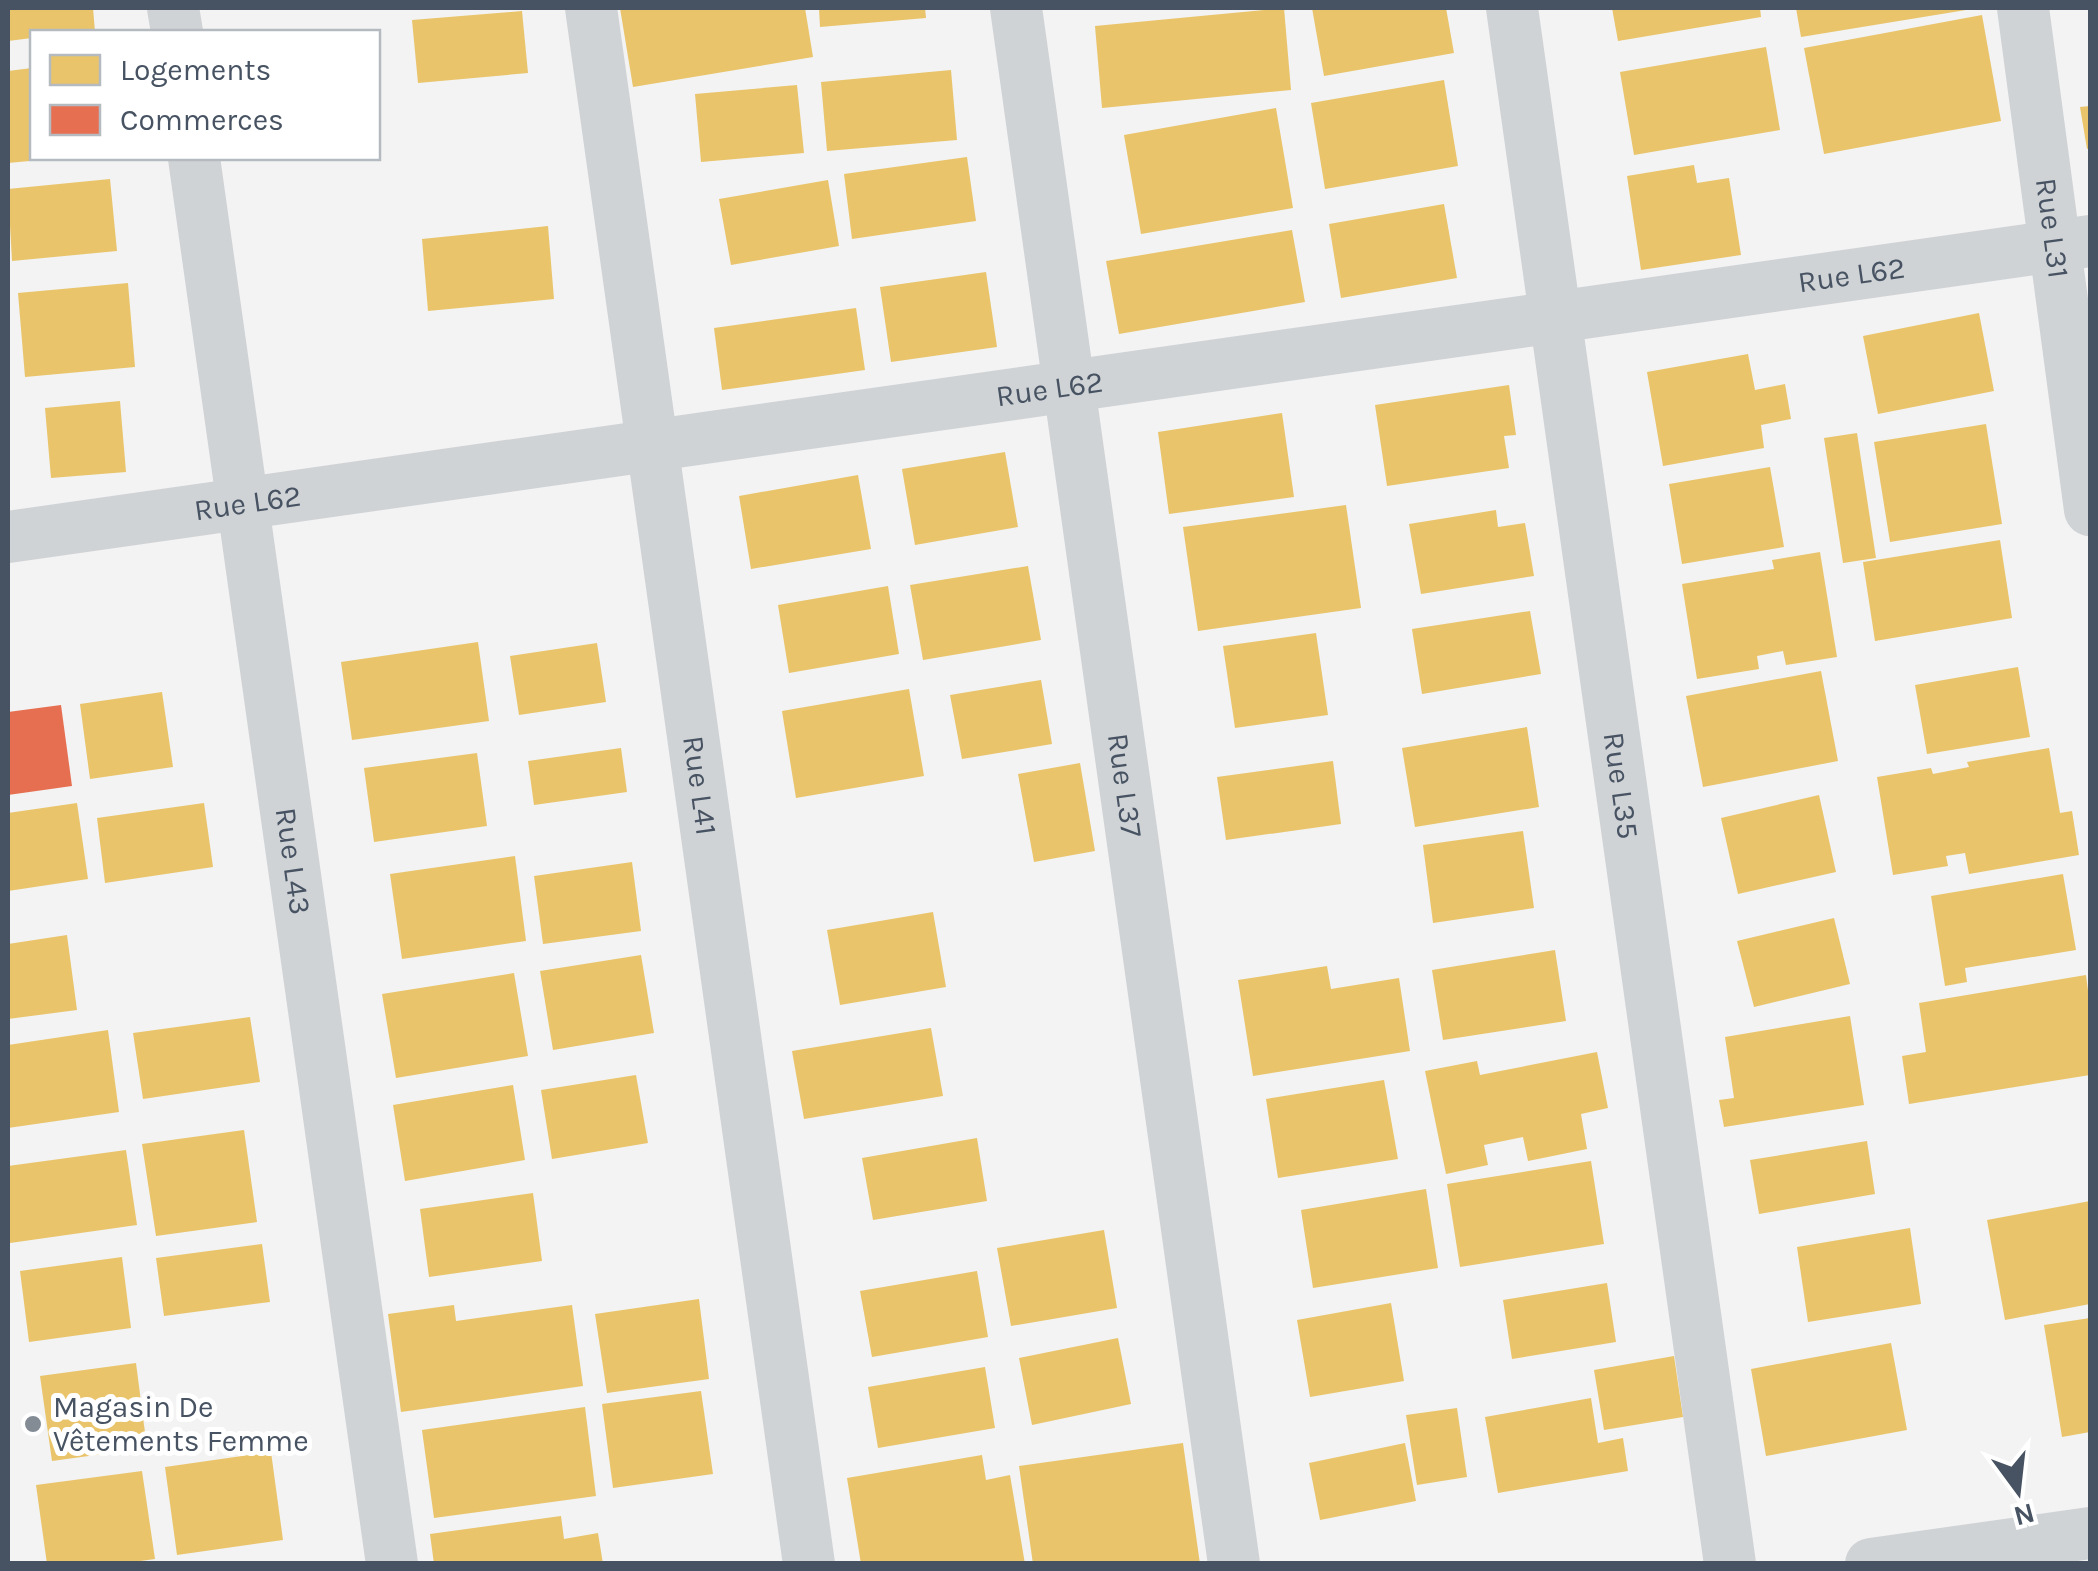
<svg xmlns="http://www.w3.org/2000/svg" width="2098" height="1571" viewBox="0 0 2098 1571" font-family="Karla,sans-serif">
	<style>
		.homes { fill: #e9c46a }
		.shops { fill: #e76f51 }
		.lines { fill: none; stroke-linecap: round; stroke-linejoin: round }
		.minor { stroke: #d0d3d6; stroke-width: 52 }
		.poi-dot { fill: #838b95; stroke: #fff; stroke-width: 4 }
		.labels { text-anchor: middle; stroke-width: 10; stroke-linejoin: round; paint-order: stroke }
		.street-label { font-size: 30px; fill: #475362; stroke: #fff }
		.poi-label { font-size: 30px; fill: #475362; stroke: #fff; text-anchor: start }
	</style>
	<rect width="100%" height="100%" fill="#f3f3f3"/>
	<g class="homes">
		<path d="M8,8H93L95,32H32V38L8,41Z"/>
		<path d="M620,8H805L813,57L633,87Z"/>
		<path d="M819,8H925L926,18L820,27Z"/>
		<path d="M1284,8L1291,90L1102,108L1095,26Z"/>
		<path d="M1312,8H1446L1454,53L1324,76Z"/>
		<path d="M1612,8H1760L1761,17L1618,41Z"/>
		<path d="M1796,8H1966V10L1801,37Z"/>
		<path d="M522,11L528,73L418,83L412,20Z"/>
		<path d="M1982,15L2001,121L1824,154L1804,48Z"/>
		<path d="M1766,47L1780,130L1634,155L1620,72Z"/>
		<path d="M32,68V158H40V160L8,163V71Z"/>
		<path d="M951,70L957,140L827,151L821,82Z"/>
		<path d="M1444,80L1458,166L1325,189L1311,103Z"/>
		<path d="M797,85L804,153L701,162L695,94Z"/>
		<path d="M2090,106V148L2087,149L2080,107Z"/>
		<path d="M1276,108L1293,208L1141,234L1124,135Z"/>
		<path d="M967,157L976,221L852,239L844,174Z"/>
		<path d="M1694,165L1697,183L1729,178L1741,255L1641,270L1627,176Z"/>
		<path d="M110,179L117,251L12,261L8,189Z"/>
		<path d="M828,180L839,246L731,265L719,199Z"/>
		<path d="M1444,204L1457,278L1341,298L1329,224Z"/>
		<path d="M548,226L554,299L428,311L422,239Z"/>
		<path d="M1292,230L1305,302L1119,334L1106,261Z"/>
		<path d="M986,272L997,347L891,362L880,287Z"/>
		<path d="M128,283L135,367L25,377L18,293Z"/>
		<path d="M856,308L865,370L722,390L714,328Z"/>
		<path d="M1979,313L1994,391L1878,414L1863,336Z"/>
		<path d="M1748,354L1755,390L1785,384L1791,419L1761,425L1764,448L1663,466L1647,372Z"/>
		<path d="M1509,385L1516,435L1504,436L1509,468L1387,486L1375,405Z"/>
		<path d="M120,401L126,472L51,478L45,408Z"/>
		<path d="M1282,413L1294,497L1169,514L1158,432Z"/>
		<path d="M1986,424L2002,524L1890,542L1874,442Z"/>
		<path d="M1857,433L1876,558L1843,563L1824,438Z"/>
		<path d="M1005,452L1018,527L915,545L902,469Z"/>
		<path d="M1770,467L1784,547L1682,564L1669,484Z"/>
		<path d="M858,475L871,549L751,569L739,496Z"/>
		<path d="M1346,505L1361,608L1198,631L1183,527Z"/>
		<path d="M1496,510L1498,527L1525,523L1534,576L1421,594L1409,524Z"/>
		<path d="M2000,540L2012,618L1875,641L1863,562Z"/>
		<path d="M1820,552L1837,657L1786,665L1783,651L1757,656L1759,669L1697,679L1682,584L1774,569L1772,560Z"/>
		<path d="M1028,566L1041,640L923,660L910,585Z"/>
		<path d="M888,586L899,654L789,673L778,605Z"/>
		<path d="M1530,611L1541,674L1422,694L1412,629Z"/>
		<path d="M1316,633L1328,715L1235,728L1223,646Z"/>
		<path d="M478,642L489,721L352,740L341,662Z"/>
		<path d="M597,643L606,702L519,715L510,656Z"/>
		<path d="M2018,667L2030,737L1927,754L1915,685Z"/>
		<path d="M1821,671L1838,761L1703,787L1686,696Z"/>
		<path d="M1041,680L1052,744L962,759L950,695Z"/>
		<path d="M909,689L924,776L796,798L782,711Z"/>
		<path d="M162,692L173,767L90,779L80,704Z"/>
		<path d="M1527,727L1539,807L1415,827L1402,748Z"/>
		<path d="M621,748L627,792L534,805L528,761Z"/>
		<path d="M2049,748L2060,813L2072,811L2079,855L1969,874L1965,853L1946,856L1948,866L1893,875L1877,777L1931,768L1933,774L1969,767L1967,762Z"/>
		<path d="M477,753L487,826L374,842L364,768Z"/>
		<path d="M1333,761L1341,824L1226,840L1217,777Z"/>
		<path d="M1080,763L1095,851L1034,862L1018,774Z"/>
		<path d="M1819,795L1836,872L1738,894L1721,818Z"/>
		<path d="M77,803L88,879L8,891V813Z"/>
		<path d="M204,803L213,867L105,883L97,818Z"/>
		<path d="M1523,831L1534,908L1433,923L1423,845Z"/>
		<path d="M515,856L526,941L402,959L390,874Z"/>
		<path d="M632,862L641,931L543,944L534,876Z"/>
		<path d="M2063,874L2076,950L1965,968L1967,982L1945,986L1931,896Z"/>
		<path d="M933,912L946,987L840,1005L827,930Z"/>
		<path d="M1834,918L1850,984L1754,1007L1737,941Z"/>
		<path d="M67,935L77,1010L8,1019V944Z"/>
		<path d="M1555,950L1566,1021L1443,1040L1432,970Z"/>
		<path d="M641,955L654,1033L553,1050L540,971Z"/>
		<path d="M1327,966L1331,989L1399,978L1410,1051L1253,1076L1238,980Z"/>
		<path d="M514,973L528,1056L396,1078L382,994Z"/>
		<path d="M2086,975L2090,1006V1075L1909,1104L1902,1056L1926,1052L1919,1003Z"/>
		<path d="M1850,1016L1864,1105L1724,1127L1719,1100L1734,1098L1725,1037Z"/>
		<path d="M250,1017L260,1082L143,1099L133,1033Z"/>
		<path d="M931,1028L943,1096L804,1119L792,1051Z"/>
		<path d="M108,1030L119,1112L8,1128V1045Z"/>
		<path d="M1597,1052L1608,1108L1581,1114L1587,1149L1528,1161L1523,1137L1484,1145L1488,1165L1446,1174L1425,1071L1477,1061L1480,1075Z"/>
		<path d="M636,1075L648,1143L552,1159L541,1090Z"/>
		<path d="M1384,1080L1398,1159L1278,1178L1266,1099Z"/>
		<path d="M513,1085L525,1160L405,1181L393,1105Z"/>
		<path d="M244,1130L257,1222L156,1236L142,1144Z"/>
		<path d="M977,1138L987,1201L873,1220L862,1158Z"/>
		<path d="M1867,1141L1875,1194L1759,1214L1750,1160Z"/>
		<path d="M126,1150L137,1225L10,1243L8,1166Z"/>
		<path d="M1591,1161L1604,1244L1460,1267L1447,1184Z"/>
		<path d="M1426,1189L1438,1268L1313,1288L1301,1210Z"/>
		<path d="M533,1193L542,1261L429,1277L420,1209Z"/>
		<path d="M2090,1201V1304L2005,1320L1987,1220Z"/>
		<path d="M1910,1228L1921,1304L1808,1322L1797,1247Z"/>
		<path d="M1104,1230L1117,1308L1011,1326L997,1248Z"/>
		<path d="M262,1244L270,1302L164,1316L156,1258Z"/>
		<path d="M122,1257L131,1328L29,1342L20,1271Z"/>
		<path d="M977,1271L988,1337L872,1357L860,1291Z"/>
		<path d="M1607,1283L1616,1342L1512,1359L1503,1300Z"/>
		<path d="M699,1299L709,1379L607,1393L595,1314Z"/>
		<path d="M1391,1303L1404,1381L1310,1397L1297,1320Z"/>
		<path d="M454,1305L456,1321L572,1305L583,1386L401,1412L388,1314Z"/>
		<path d="M2090,1318V1432L2062,1437L2044,1325Z"/>
		<path d="M1118,1338L1131,1404L1032,1425L1019,1358Z"/>
		<path d="M1891,1343L1907,1430L1766,1456L1751,1369Z"/>
		<path d="M1674,1356L1683,1417L1604,1430L1594,1370Z"/>
		<path d="M136,1363L147,1448L52,1461L40,1376Z"/>
		<path d="M985,1367L995,1428L878,1448L868,1387Z"/>
		<path d="M701,1391L713,1474L613,1488L602,1404Z"/>
		<path d="M1591,1398L1598,1443L1623,1438L1628,1471L1498,1493L1485,1417Z"/>
		<path d="M585,1407L596,1496L434,1518L422,1430Z"/>
		<path d="M1457,1408L1467,1477L1417,1485L1406,1415Z"/>
		<path d="M1183,1443L1200,1564H1033L1019,1466Z"/>
		<path d="M1405,1443L1416,1501L1320,1520L1309,1463Z"/>
		<path d="M271,1452L283,1540L177,1555L165,1467Z"/>
		<path d="M982,1455L986,1480L1010,1475L1025,1564H861L847,1478Z"/>
		<path d="M142,1471L155,1559L119,1564H47L36,1485Z"/>
		<path d="M561,1516L564,1539L598,1533L603,1564H434L430,1534Z"/>
	</g>
	<path class="shops" d="M61,705L72,786L8,795V712Z"/>
	<g class="lines">
		<g class="minor">
			<path d="M173,8L177,32"/>
			<path id="s1" d="M591,8L809,1564"/>
			<path id="s2" d="M1016,8L1234,1564"/>
			<path id="s3" d="M1512,8L1730,1564"/>
			<path id="s4" d="M2023,8L2090,510"/>
			<path id="s5" d="M194,158L392,1564"/>
			<path id="s6" d="M8,537L2090,241"/>
			<path d="M1871,1564L2090,1533"/>
		</g>
	</g>
	<circle class="poi-dot" cx="33" cy="1424" r="10"/>
	<g class="labels">
		<g class="street-label">
			<text dy="10" stroke="none"><textPath href="#s4" startOffset="222">Rue L31</textPath></text>
			<text dy="10" stroke="none"><textPath href="#s6" startOffset="1862">Rue L62</textPath></text>
			<text dy="10" stroke="none"><textPath href="#s6" startOffset="1052">Rue L62</textPath></text>
			<text dy="10" stroke="none"><textPath href="#s6" startOffset="242">Rue L62</textPath></text>
			<text dy="10" stroke="none"><textPath href="#s1" startOffset="785">Rue L41</textPath></text>
			<text dy="10" stroke="none"><textPath href="#s3" startOffset="785">Rue L35</textPath></text>
			<text dy="10" stroke="none"><textPath href="#s2" startOffset="785">Rue L37</textPath></text>
			<text dy="10" stroke="none"><textPath href="#s5" startOffset="710">Rue L43</textPath></text>
		</g>
		<g class="poi-label">
			<text x="53" y="1417">Magasin De<tspan x="53" dy="34">Vêtements Femme</tspan></text>
		</g>
	</g>
	<rect width="2098" height="1571" fill="none" stroke="#475362" stroke-width="20"/>
	<rect x="30" y="30" width="350" height="130" fill="#ffffff" stroke="#b5bac0" stroke-width="2.5"/>
	<rect x="50" y="55" width="50" height="30" fill="#e9c46a" stroke="#b5bac0" stroke-width="2.5"/>
	<text x="120" y="80" font-size="30" fill="#475362">Logements</text>
	<rect x="50" y="105" width="50" height="30" fill="#e76f51" stroke="#b5bac0" stroke-width="2.5"/>
	<text x="120" y="130" font-size="30" fill="#475362">Commerces</text>
	<g transform="translate(2018 1491) rotate(165)" stroke="#ffffff" stroke-width="8" paint-order="stroke">
	<path d="M0-8L18 38L0 25L-18 38Z" fill="#475362"/>
	<text y="-15" font-size="28" font-weight="bold" text-anchor="middle" fill="#475362">N</text>
	</g>
</svg>
